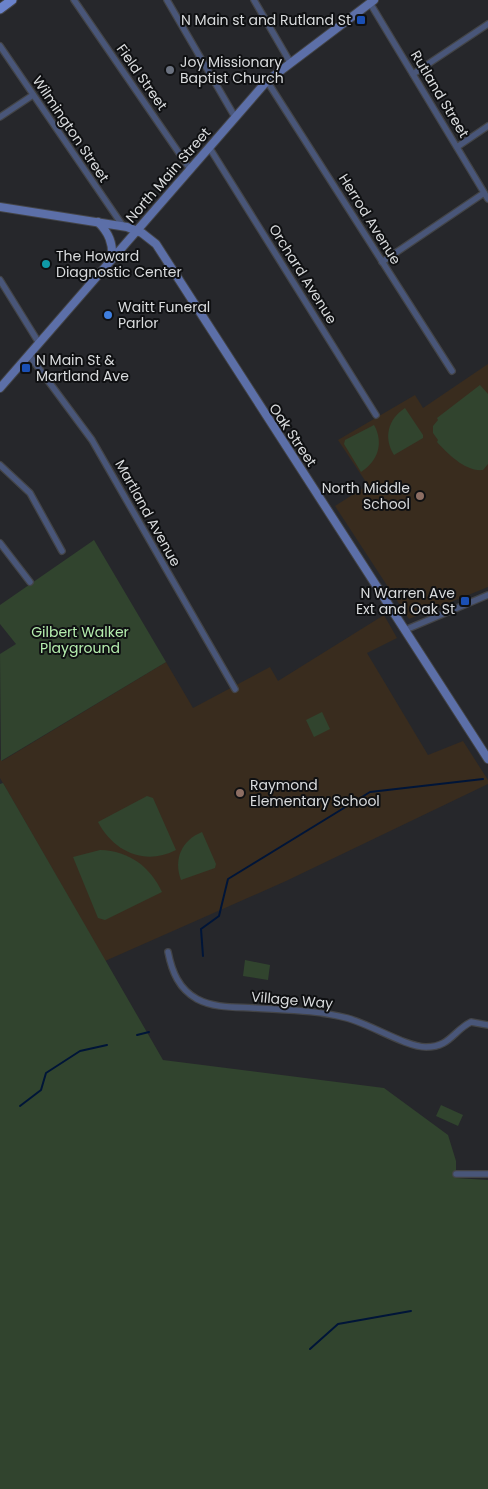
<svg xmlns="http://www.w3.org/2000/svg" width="488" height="1489" viewBox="0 0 488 1489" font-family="Poppins,sans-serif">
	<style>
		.education { fill: #392c1e }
		.green { fill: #31442e }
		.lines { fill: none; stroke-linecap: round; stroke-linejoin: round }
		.stream { stroke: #001538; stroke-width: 2 }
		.street-casing { stroke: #434447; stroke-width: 8 }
		.secondary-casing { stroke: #434447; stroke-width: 10 }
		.primary-casing { stroke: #434447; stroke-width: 11 }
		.street { stroke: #495679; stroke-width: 5.5 }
		.secondary { stroke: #5c6fa8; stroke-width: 8 }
		.primary { stroke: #6a82cb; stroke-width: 9 }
		.transit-dot { fill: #1a4fb4; stroke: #0f1012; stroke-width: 2 }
		.worship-dot { fill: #6b7280; stroke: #0f1012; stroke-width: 2 }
		.culture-dot { fill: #0f9aa8; stroke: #0f1012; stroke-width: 2 }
		.shop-dot { fill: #3f7fe0; stroke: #0f1012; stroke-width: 2 }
		.education-dot { fill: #8d6e63; stroke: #0f1012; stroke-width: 2 }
		.labels { text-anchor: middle; stroke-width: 4; stroke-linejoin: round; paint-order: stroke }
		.poi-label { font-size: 14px; fill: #d9dbdd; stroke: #0f1012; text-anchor: start }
		.street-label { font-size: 14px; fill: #d9dbdd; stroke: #0f1012 }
		.park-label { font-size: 14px; fill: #b5eeae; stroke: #0f1012 }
	</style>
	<rect width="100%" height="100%" fill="#26272b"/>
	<g class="education">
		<path d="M488,364V587L409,619L335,506L368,485L338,440L415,395L423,408Z"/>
		<path d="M384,615L397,638L367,653L428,755L463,741L488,780V784L286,881L105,961L0,778V759L2,761L166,662L193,708L270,667L278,681Z"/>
	</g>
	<g class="green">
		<path d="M480,385L488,394V464L483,470C466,472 448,454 437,442L438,440L433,433V426L438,420L437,418Z"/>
		<path d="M405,408L423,435V438L394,455C383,438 388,419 405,408Z"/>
		<path d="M374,425C384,443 378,461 361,472L344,444L345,440Z"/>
		<path d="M94,540L166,662L1,761L0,654L16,644L0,624V605Z"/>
		<path d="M322,712L330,729L314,737L306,720Z"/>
		<path d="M3,783L163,1060L384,1088L448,1135L456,1161V1178L488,1180V1489H0V784Z"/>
		<path d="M147,796L153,798L176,850C145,866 114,852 98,822Z"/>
		<path d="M202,832L216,864L215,868L181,880C173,859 182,840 202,832Z"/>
		<path d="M100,850C130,851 150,867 162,892L105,920L98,918L73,857Z"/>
		<path d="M245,960L270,965L268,980L243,976Z"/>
		<path d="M441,1105L463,1115L458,1126L436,1116Z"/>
	</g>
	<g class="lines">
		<g class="stream">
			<path d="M203,956L201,929L219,916L228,879L370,792L483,779"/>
			<path d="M137,1035L149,1032"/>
			<path d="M20,1106L41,1090L46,1073L80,1051L107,1045"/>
			<path d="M310,1349L338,1324L411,1311"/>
		</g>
		<defs>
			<g id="street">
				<path d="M74,0L190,169"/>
				<path d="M167,0L235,117"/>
				<path d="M254,0L290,62"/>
				<path d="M370,3L488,199"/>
				<path d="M0,46L123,226"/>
				<path d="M413,74L488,24"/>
				<path d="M267,81L452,371"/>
				<path d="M0,117L33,95"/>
				<path d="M209,147L376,415"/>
				<path d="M457,147L488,126"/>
				<path d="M382,262L484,193"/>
				<path d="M0,280L39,343"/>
				<path d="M29,355L92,440L235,689"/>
				<path d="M0,465L30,493L62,551"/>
				<path d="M0,543L30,582"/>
				<path d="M405,630L488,595"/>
				<path d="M168,952C172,972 179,989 197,999C214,1008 234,1007 253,1008C284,1010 317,1010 347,1018C370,1024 406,1047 426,1047C450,1047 453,1031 471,1022L488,1025"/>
				<path d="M456,1174H488"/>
			</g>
			<g id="secondary">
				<path d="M0,207L127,227L142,233L156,244L488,759"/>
				<path d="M98,222C109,233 113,243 112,258"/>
				<path d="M0,388L267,81L374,0"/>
			</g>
			<path id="primary" d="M0,9L12,0"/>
		</defs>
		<use href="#street" class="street-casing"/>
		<use href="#secondary" class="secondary-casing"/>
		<use href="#primary" class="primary-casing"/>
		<use href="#street" class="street"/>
		<use href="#secondary" class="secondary"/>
		<use href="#primary" class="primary"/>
	</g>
	<g class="transit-dot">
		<rect x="356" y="15" width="10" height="10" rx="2.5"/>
		<rect x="21" y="363" width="10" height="10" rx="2.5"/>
		<rect x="460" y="596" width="10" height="10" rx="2.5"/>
	</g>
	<circle class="worship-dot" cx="170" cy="70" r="5"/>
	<circle class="culture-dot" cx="46" cy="264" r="5"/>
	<circle class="shop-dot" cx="108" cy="315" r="5"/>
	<g class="education-dot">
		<circle cx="420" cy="496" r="5"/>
		<circle cx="240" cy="793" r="5"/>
	</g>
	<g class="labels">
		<g class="poi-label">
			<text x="351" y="25" text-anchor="end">N Main st and Rutland St</text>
			<text x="180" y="67">Joy Missionary<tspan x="180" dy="16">Baptist Church</tspan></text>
			<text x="56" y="261">The Howard<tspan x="56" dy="16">Diagnostic Center</tspan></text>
			<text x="118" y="312">Waitt Funeral<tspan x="118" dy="16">Parlor</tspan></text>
			<text x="36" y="365">N Main St &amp;<tspan x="36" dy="16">Martland Ave</tspan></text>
			<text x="410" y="493" text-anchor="end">North Middle<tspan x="410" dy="16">School</tspan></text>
			<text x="455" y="598" text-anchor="end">N Warren Ave<tspan x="455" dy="16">Ext and Oak St</tspan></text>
			<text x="250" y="790">Raymond<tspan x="250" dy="16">Elementary School</tspan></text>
		</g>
		<g class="street-label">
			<text transform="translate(142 77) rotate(55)" y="5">Field Street</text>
			<text transform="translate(440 94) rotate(59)" y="5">Rutland Street</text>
			<text transform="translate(71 129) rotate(56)" y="5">Wilmington Street</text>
			<text transform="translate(168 175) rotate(-49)" y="5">North Main Street</text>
			<text transform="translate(370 219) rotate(58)" y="5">Herrod Avenue</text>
			<text transform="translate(303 274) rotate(58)" y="5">Orchard Avenue</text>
			<text transform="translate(293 435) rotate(56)" y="5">Oak Street</text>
			<text transform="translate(148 513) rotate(61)" y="5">Martland Avenue</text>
			<text transform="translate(292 1000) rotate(5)" y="5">Village Way</text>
		</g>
		<g class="park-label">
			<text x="80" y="637">Gilbert Walker<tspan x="80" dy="16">Playground</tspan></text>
		</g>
	</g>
</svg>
